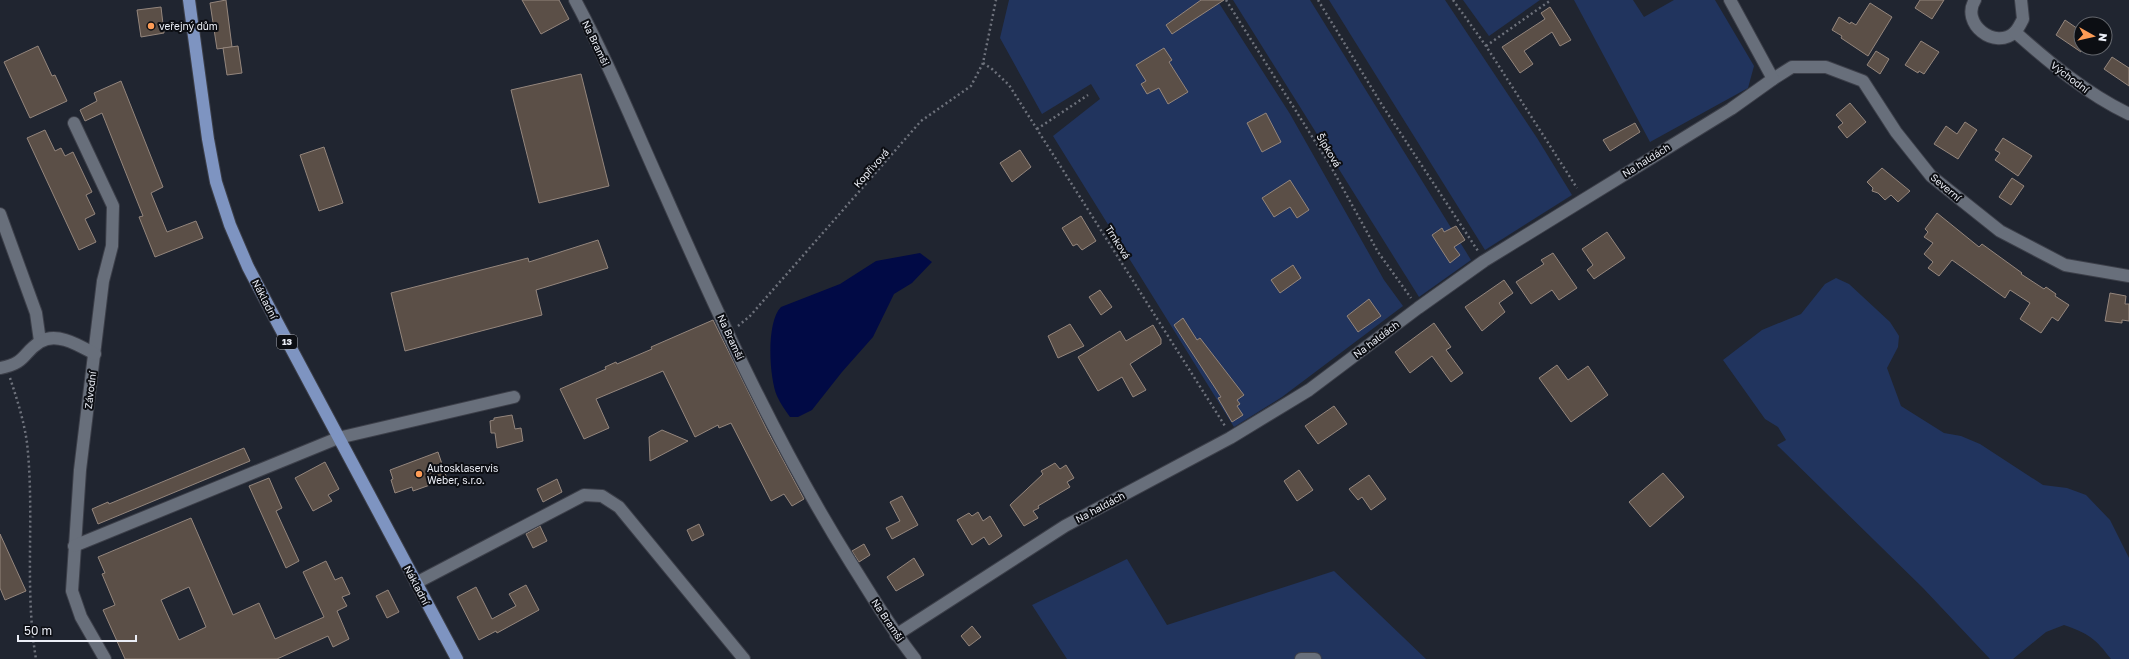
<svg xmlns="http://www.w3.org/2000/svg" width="2129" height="659" viewBox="0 0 2129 659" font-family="'Golos Text',sans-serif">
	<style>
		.green { fill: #21345e }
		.water { fill: #010a45 }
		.building { fill: #5b4f47; stroke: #94867d; fill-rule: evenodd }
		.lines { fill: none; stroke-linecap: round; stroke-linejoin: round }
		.minor-casing { stroke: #3c3f49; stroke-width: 14 }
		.major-casing { stroke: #3c3f49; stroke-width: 14 }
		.path { stroke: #6e727c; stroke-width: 2.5; stroke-dasharray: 2 3; stroke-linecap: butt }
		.minor { stroke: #686f7b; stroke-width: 12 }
		.major { stroke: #7e94c1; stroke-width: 12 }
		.poi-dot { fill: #fd9c56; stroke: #0c0e13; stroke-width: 1.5 }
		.labels { text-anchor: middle; stroke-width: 4; stroke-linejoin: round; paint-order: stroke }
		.shield { fill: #0c0e13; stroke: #a8abb2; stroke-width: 1 }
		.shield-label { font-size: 9px; font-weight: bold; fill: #ebeef6 }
		.poi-label { font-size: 10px; fill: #ebeef6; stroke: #0c0e13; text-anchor: start }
		.street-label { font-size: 10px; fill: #ebeef6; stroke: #0c0e13 }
	</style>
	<rect width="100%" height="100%" fill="#202530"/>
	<g class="green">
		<path d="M1009,0H1217L1290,114L1384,280L1403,306L1282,397L1234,427L1053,136L1100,99L1091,84L1042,114L1000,38Z"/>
		<path d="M1233,0H1310L1471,260L1419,297Z"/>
		<path d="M1329,0H1445L1537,138L1572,195L1485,250Z"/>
		<path d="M1463,0H1540L1489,36Z"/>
		<path d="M1574,0H1633L1644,17L1674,0H1715L1754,66L1748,88L1650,142Z"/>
		<path d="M1836,278L1849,284L1890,322L1899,336L1898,347L1887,368L1901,406L1944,433L1961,436L1980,444L2043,485L2067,488L2086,495L2110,520L2129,558V659H2111C2096,639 2088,633 2064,625L2046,632L2013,659H1990L1923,588L1777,445L1786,440L1778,427L1765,419L1723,360L1762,330L1801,314L1825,284Z"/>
		<path d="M1127,559L1167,625L1334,571L1426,659H1067L1032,605Z"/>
	</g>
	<path class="water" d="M920,253L932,262L912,283L894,294L873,337L842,372L812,410L798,417H790C785,410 780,403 777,396C769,377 766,322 781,307L840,284L876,261Z"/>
	<g class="building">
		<path d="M226,0L232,47L217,49L210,3Z"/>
		<path d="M522,0H559L569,19L541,34Z"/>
		<path d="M1201,0H1224L1172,34L1166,25Z"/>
		<path d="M1920,0H1944L1932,19L1915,8Z"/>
		<path d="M1870,3L1892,17L1868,56L1841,38L1842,36L1832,30L1839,17L1850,24L1851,22L1856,25Z"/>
		<path d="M161,7L164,33L141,37L137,10Z"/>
		<path d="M1550,7L1571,40L1560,46L1552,32L1524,51L1533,64L1520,73L1502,47L1545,19L1541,13Z"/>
		<path d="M2065,20L2081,31V52L2056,35Z"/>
		<path d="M1921,41L1939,52L1924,74L1919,71L1918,73L1905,65Z"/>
		<path d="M38,46L52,76L55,75L67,101L30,118L4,62Z"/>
		<path d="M238,46L242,73L227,75L223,48Z"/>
		<path d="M1164,48L1172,60L1169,62L1188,92L1168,104L1159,88L1147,94L1141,84L1146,81L1136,65Z"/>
		<path d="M1876,51L1889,59L1880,74L1867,65Z"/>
		<path d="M2112,57L2129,68V86L2104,69Z"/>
		<path d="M581,74L609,186L539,203L511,90Z"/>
		<path d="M121,81L163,187L151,193L167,232L196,221L203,238L155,257L139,217L143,216L102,113L85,121L80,110L97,101L94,93Z"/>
		<path d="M1850,103L1866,122L1847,138L1838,127L1843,123L1836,115Z"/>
		<path d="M1266,113L1281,142L1262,152L1247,123Z"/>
		<path d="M1965,122L1977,130L1958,159L1934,144L1946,126L1957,134Z"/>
		<path d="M1635,123L1640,132L1610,151L1603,140Z"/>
		<path d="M45,130L55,151L61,148L65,156L73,152L92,192L86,195L95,214L85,219L96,242L79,250L27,138Z"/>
		<path d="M2003,138L2032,156L2018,176L1995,160L2000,153L1995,150Z"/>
		<path d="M324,147L343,203L319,211L300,155Z"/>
		<path d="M1020,150L1031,167L1012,182L1000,163Z"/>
		<path d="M1882,168L1910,191L1898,202L1891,195L1885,200L1878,193L1872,191L1873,188L1867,182Z"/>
		<path d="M2012,178L2024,186L2011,205L1999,197Z"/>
		<path d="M1290,180L1309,210L1297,218L1290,207L1274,217L1262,198Z"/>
		<path d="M1937,213L1979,247L1982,244L2022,273L2021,274L2044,289L2046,287L2056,294L2055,296L2069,305L2058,321L2052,317L2041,333L2020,319L2030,303L2010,290L2005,298L1952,260L1939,276L1928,268L1933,262L1924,254L1933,243L1924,237L1928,232L1925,229Z"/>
		<path d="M1081,216L1096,241L1082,250L1077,244L1073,246L1062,228Z"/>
		<path d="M1456,226L1465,240L1454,247L1460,255L1450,263L1432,235L1442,228L1444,232Z"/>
		<path d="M1607,232L1625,258L1594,279L1587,270L1593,265L1582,249Z"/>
		<path d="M598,240L608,268L536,290L542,315L405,351L391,293L528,258L529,262Z"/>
		<path d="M1553,253L1577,288L1559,300L1552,290L1531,304L1516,282L1544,264L1541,260Z"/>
		<path d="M1293,265L1301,278L1280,293L1271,280Z"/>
		<path d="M1504,280L1513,293L1499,303L1505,312L1482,331L1465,307Z"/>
		<path d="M1100,290L1112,307L1101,315L1089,297Z"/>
		<path d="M2110,293L2126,296L2125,304H2129V321L2122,320V323L2105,321Z"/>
		<path d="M1369,299L1381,316L1358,332L1347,316Z"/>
		<path d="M1183,318L1197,340L1200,338L1244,395L1237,400L1240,404L1237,406L1243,415L1232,422L1218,398L1221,397L1174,325Z"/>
		<path d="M713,320L767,430L804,499L792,506L784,494L771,501L731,423L719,428L718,425L695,437L663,371L596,399L609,428L584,439L560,389L606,369L605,367L616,362L617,364L652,349L651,347Z"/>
		<path d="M1434,323L1451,347L1446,350L1463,373L1451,382L1432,356L1410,373L1395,352Z"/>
		<path d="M1070,324L1084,346L1058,358L1048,336Z"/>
		<path d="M1153,325L1161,339V344L1130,364L1146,390L1133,397L1122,377L1098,391L1078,357L1120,331L1126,341Z"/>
		<path d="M1557,365L1568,380L1588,366L1608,395L1571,422L1539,378Z"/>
		<path d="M1334,406L1347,424L1318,444L1305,426Z"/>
		<path d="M512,415L515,429L521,428L523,441L497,448L495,433H491L490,421L494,420V418Z"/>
		<path d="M662,430L688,441L650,461L649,437Z"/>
		<path d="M244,448L250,461L98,524L92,509L108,502L109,504Z"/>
		<path d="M438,452L447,479L413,491L412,487L395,493L391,480L393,479L390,470Z"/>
		<path d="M325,462L339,489L328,495L332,501L313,511L295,478Z"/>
		<path d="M1055,463L1060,469L1066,465L1074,478L1067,482L1070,487L1038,506L1039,508L1033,511L1038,518L1024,526L1010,505L1043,474L1041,471Z"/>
		<path d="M1299,470L1313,490L1297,501L1284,481Z"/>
		<path d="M1663,473L1684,497L1650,527L1629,502Z"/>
		<path d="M1369,475L1386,499L1371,510L1362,497L1358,500L1349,489Z"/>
		<path d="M269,478L282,508L276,511L299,561L286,568L249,486Z"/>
		<path d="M557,479L562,492L543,502L537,489Z"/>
		<path d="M902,496L918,525L892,539L886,528L900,521L890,502Z"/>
		<path d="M978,512L983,521L990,516L1002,536L989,545L984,537L972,545L957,520L969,513L972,516Z"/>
		<path d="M191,518L233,615L259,603L275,639L324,617L303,572L326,561L335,580L342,577L350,594L342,597L347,606L337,611L349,639L333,647L328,636L277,659H125L103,610L115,605L102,574L105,573L98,557ZM189,587L206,627L179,640L161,600Z"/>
		<path d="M699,524L704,535L692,541L687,530Z"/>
		<path d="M540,526L547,541L533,548L526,534Z"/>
		<path d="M0,534L26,591L5,600L0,588Z"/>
		<path d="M864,544L870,555L859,562L852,551Z"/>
		<path d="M914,558L924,575L896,591L887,577Z"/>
		<path d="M526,585L539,610L497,633L496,631L479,640L457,597L476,587L492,619L516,606L509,594Z"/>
		<path d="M388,590L399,612L387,618L376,596Z"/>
		<path d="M972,626L981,637L969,646L961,636Z"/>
	</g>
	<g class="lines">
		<defs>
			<g id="minor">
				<path d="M575,0C608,61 634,126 663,190C719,317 777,445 851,563C872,596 891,629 915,659"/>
				<path d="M1975,0C1960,23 1995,51 2015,32C2018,29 2021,23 2023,19L2021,0"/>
				<path d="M2015,32C2050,63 2087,94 2129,114"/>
				<path d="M1773,79L1792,67H1826L1863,81L1896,132L1931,176L2000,231L2065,265L2129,276"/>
				<path d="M74,123L113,206L112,246L103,281L80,470L72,591L81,617L105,659"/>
				<path d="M0,214L36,313L40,341"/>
				<path d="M0,368C27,363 22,353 40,342C57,331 80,346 95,354"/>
				<path d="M74,546L338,438L514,397"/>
				<path d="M416,583L584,495L602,496L619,507L744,659"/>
				<path d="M896,635L1065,526L1230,438L1309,390L1418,308L1484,261L1731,109L1773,79L1730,0"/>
				<path d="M1301,659H1315"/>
			</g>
			<path id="major" d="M189,0L208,139L216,182L230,225L248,267L269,307L457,659"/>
		</defs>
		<use href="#minor" class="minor-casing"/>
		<use href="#major" class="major-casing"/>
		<g class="path">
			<path d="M1226,0L1330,165L1378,252L1411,298"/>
			<path d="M1318,0L1382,105L1478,251"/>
			<path d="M1453,0L1486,46L1577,188"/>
			<path d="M1486,46L1551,0"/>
			<path d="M983,63L992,69L1009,85L1225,426"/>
			<path d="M1037,129L1088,95"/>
			<path d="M738,326L750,316L921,121L971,86L983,63L996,0"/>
			<path d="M10,378C17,399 24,421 27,443C35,515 24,588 36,659"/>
		</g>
		<use href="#minor" class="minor"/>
		<use href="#major" class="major"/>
	</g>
	<g class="poi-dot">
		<circle cx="151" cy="26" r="4"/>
		<circle cx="419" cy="474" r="4"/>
	</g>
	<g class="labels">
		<rect class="shield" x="277" y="335" width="20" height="14" rx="3"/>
		<g class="shield-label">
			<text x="287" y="345">13</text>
		</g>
		<g class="poi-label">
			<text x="159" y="30">veřejný dům</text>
			<text x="427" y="472">Autosklaservis<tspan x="427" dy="12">Weber, s.r.o.</tspan></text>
		</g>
		<g class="street-label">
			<text transform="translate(596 43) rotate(64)" y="4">Na Bramši</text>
			<text transform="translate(2070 77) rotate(37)" y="4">Východní</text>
			<text transform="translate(1329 150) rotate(59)" y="4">Šípková</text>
			<text transform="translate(1646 160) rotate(-32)" y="4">Na haldách</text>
			<text transform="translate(871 168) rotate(-49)" y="4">Kopřivová</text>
			<text transform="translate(1946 187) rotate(40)" y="4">Severní</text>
			<text transform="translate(1118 242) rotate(58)" y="4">Trnková</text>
			<text transform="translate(265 299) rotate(63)" y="4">Nákladní</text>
			<text transform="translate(731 337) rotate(65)" y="4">Na Bramši</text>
			<text transform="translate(1376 339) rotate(-37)" y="4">Na haldách</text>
			<text transform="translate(90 390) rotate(-83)" y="4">Závodní</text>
			<text transform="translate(1100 507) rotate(-28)" y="4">Na haldách</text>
			<text transform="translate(417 585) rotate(62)" y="4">Nákladní</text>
			<text transform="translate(888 620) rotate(56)" y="4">Na Bramši</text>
		</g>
	</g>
	<g transform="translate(2093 36) rotate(98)"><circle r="19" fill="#0c0e13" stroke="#65686e"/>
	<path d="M0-3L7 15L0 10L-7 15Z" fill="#fd9c56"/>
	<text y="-6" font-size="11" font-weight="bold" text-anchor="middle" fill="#ebeef6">N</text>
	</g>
	<path d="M18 635v6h118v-6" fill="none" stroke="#ebeef6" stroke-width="2"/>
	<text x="24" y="635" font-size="12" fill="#ebeef6" stroke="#0c0e13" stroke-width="3" paint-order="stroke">50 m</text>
</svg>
